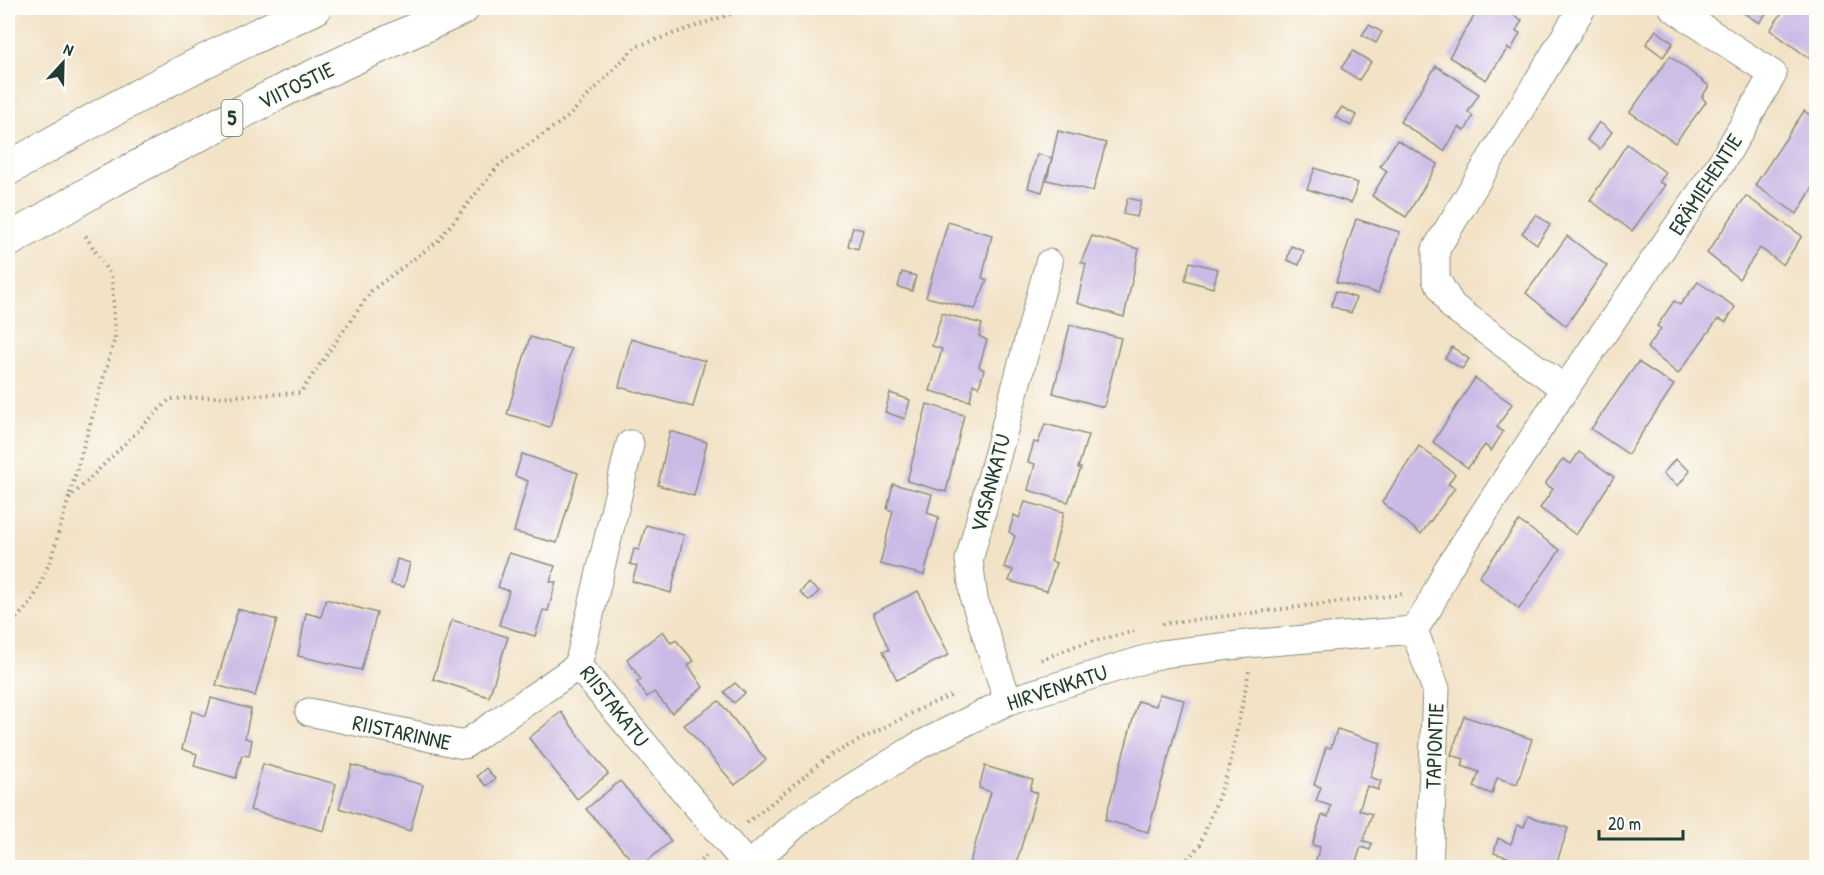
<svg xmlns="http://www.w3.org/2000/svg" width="1824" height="875" viewBox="0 0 1824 875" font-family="'Patrick Hand',sans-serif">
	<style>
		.building { fill: #cbb9e6 }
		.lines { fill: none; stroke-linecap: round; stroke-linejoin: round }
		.street-casing { stroke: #88907d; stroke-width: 29 }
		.highway-casing { stroke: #88907d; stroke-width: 35 }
		.path { stroke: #88907d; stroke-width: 4; stroke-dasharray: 1.5 4.5; stroke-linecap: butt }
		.street { stroke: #fff; stroke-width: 27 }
		.highway { stroke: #fff; stroke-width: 33 }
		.labels { text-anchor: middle; stroke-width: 4.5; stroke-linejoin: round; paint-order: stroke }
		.shield { fill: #fdfcf7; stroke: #62766e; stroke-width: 1.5 }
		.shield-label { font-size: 21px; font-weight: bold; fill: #1f3d34 }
		.street-label { font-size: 22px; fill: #1f3d34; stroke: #fdfcf7 }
	</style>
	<rect width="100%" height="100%" fill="#fdfcf7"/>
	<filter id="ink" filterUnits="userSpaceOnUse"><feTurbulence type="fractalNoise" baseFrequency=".0167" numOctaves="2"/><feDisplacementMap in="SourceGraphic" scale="12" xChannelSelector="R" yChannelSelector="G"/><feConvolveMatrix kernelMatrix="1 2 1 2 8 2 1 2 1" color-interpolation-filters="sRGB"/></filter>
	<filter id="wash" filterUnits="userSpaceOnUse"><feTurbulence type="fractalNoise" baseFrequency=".008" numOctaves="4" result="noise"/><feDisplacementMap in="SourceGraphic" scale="24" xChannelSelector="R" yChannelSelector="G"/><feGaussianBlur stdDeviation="1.35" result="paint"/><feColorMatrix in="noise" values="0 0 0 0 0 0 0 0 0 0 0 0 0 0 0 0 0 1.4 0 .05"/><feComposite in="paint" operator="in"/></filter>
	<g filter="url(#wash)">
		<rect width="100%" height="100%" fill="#f2e2c6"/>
		<g id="blocks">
			<g class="building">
				<path d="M1479,8H1502L1522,20L1516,31L1520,33L1511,50L1508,48L1486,80L1449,57Z"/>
				<path d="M1736,8H1770L1759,23Z"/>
				<path d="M1785,8H1816V63L1770,30Z"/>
				<path d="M1369,25L1382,32L1376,43L1362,35Z"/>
				<path d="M1656,30L1673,43L1663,57L1646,44Z"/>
				<path d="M1353,51L1371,62L1359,80L1341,68Z"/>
				<path d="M1670,56L1709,86L1702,97L1706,102L1675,143L1630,112Z"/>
				<path d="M1436,66L1479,94L1468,112L1473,116L1465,131L1459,127L1444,151L1400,122Z"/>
				<path d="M1342,107L1356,115L1351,126L1335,117Z"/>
				<path d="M1804,111L1816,119V182L1797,214L1755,185Z"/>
				<path d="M1599,122L1612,132L1600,149L1587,140Z"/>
				<path d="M1058,131L1106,143L1093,191L1047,180Z"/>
				<path d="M1397,140L1438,164L1406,217L1372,196L1387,171L1380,166Z"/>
				<path d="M1627,144L1666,173L1659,182L1665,185L1632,231L1590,200Z"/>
				<path d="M1037,154L1052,158L1042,192L1028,188Z"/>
				<path d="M1315,168L1358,183L1351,203L1307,189Z"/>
				<path d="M1746,196L1802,236L1783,265L1760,248L1739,279L1707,253Z"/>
				<path d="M1128,198L1141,201L1137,217L1123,214Z"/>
				<path d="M1536,214L1550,225L1537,244L1522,233Z"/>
				<path d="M1356,219L1400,232L1378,293L1336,282Z"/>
				<path d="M948,222L992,235L982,278L987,280L975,309L926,297Z"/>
				<path d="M853,227L863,230L858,249L848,246Z"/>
				<path d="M1092,236L1139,249L1124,317L1077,303L1086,264L1081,262Z"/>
				<path d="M1567,236L1607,266L1566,326L1526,293Z"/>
				<path d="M1291,246L1304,251L1299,265L1287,260Z"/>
				<path d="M1190,262L1218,269L1213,288L1185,280Z"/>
				<path d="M902,272L916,276L912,291L898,287Z"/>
				<path d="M1698,282L1735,307L1726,322L1718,319L1678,374L1647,348L1661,329L1657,326L1674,301L1680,305Z"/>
				<path d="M1336,291L1356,298L1351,313L1331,306Z"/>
				<path d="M942,313L982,324L979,336L987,340L979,367L984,370L979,387L973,384L970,401L930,391L942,349L932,346Z"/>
				<path d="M1070,325L1121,338L1104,407L1053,393Z"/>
				<path d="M530,337L571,349L550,427L507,414Z"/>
				<path d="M631,339L705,361L693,407L619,387Z"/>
				<path d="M1452,347L1469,359L1462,369L1445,358Z"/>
				<path d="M1638,362L1674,385L1628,454L1591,429Z"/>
				<path d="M1475,378L1512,404L1497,427L1503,432L1491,451L1485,445L1468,468L1433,442Z"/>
				<path d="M890,393L910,400L905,419L885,412Z"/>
				<path d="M927,404L964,415L946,492L907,481Z"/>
				<path d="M1045,424L1088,435L1078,468H1081L1068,502L1028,490L1035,464L1028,462L1034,442L1038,443Z"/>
				<path d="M670,431L707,442L694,496L658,485Z"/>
				<path d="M1419,446L1455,474L1448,484L1455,488L1421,534L1382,502Z"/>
				<path d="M1579,452L1614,477L1576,535L1540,508L1553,489L1545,484L1563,459L1571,464Z"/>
				<path d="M522,454L578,473L557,543L514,532L528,481L515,476Z"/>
				<path d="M1675,459L1690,471L1678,486L1663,474Z"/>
				<path d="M893,484L932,494L927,513L939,517L924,575L880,564L893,511L887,509Z"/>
				<path d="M1025,502L1064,512L1051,561L1056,563L1047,591L1009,581L1013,570L1004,567L1015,536L1009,532L1014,515L1019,518Z"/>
				<path d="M1519,521L1560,550L1519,609L1479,577Z"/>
				<path d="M646,525L684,535L671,593L632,581L637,566L630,564L634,549L639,550Z"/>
				<path d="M509,553L555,566L550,582H556L548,611L543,610L535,636L499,625L509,591L498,587Z"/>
				<path d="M397,559L410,563L404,587L391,584Z"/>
				<path d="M808,583L819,591L810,601L800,593Z"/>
				<path d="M918,591L949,655L897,680L883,651L889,650L873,613Z"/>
				<path d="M326,599L377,613L361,670L298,656L306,613L321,617Z"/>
				<path d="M238,609L277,620L255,696L216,685Z"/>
				<path d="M452,620L508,637L489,697L433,679Z"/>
				<path d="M663,631L671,643L676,640L694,661L688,665L703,687L672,713L654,692L647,697L637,682L641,680L627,659Z"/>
				<path d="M735,683L745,693L734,703L724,692Z"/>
				<path d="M1159,694L1184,700L1148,832L1105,820L1138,701L1156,706Z"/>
				<path d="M211,698L251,709L245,738L252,740L249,756L242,755L236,778L194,766L197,754L182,749L192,711L206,716Z"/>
				<path d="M719,701L766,760L735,785L684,725Z"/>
				<path d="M561,712L608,774L577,799L529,738Z"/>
				<path d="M1464,716L1532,739L1517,784L1497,778L1492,794L1474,787L1479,772L1462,766L1464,759L1451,755Z"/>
				<path d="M1337,729L1381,743L1370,777L1381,781L1378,790L1367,786L1359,810L1372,814L1363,841L1372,843L1370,850L1361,847L1354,868H1313L1320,847L1312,845L1322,815L1328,817L1331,806L1316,801L1321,787L1314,785L1326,747L1331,748Z"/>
				<path d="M263,764L336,784L324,831L250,810Z"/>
				<path d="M352,765L423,785L410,831L339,808Z"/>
				<path d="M985,766L1033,780L1030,790L1037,793L1015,868H968L991,792L979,788Z"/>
				<path d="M486,768L495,779L486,786L477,776Z"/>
				<path d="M620,781L671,841L639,868L586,809Z"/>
				<path d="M1528,816L1568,828L1555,868H1504L1507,857L1494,853L1498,838L1511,844L1517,825L1524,827Z"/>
			</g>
		</g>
	</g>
	<g filter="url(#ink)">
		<use href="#blocks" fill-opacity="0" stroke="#88907d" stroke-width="1.5"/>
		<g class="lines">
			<defs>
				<g id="street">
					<path d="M1565,389L1452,306L1436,279V249L1582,8"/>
					<path d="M630,444L578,666L748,866"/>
					<path d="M1414,630L1429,607L1447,570L1565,389L1723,160L1773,74L1673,8"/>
					<path d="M1414,630L1436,689L1429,868"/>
					<path d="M1008,701L974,599L969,560L1049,263"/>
					<path d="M309,712L464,745L578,666"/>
					<path d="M746,868L803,818L918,746L1008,701L1162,654L1247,644L1414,630"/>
				</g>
				<g id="highway">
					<path d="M8,169C107,111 210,56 315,8"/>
					<path d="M8,241L103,185L288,88L463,8"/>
				</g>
			</defs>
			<use href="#street" class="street-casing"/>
			<use href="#highway" class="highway-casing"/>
			<g class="path">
				<path d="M8,98L17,114"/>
				<path d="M69,499L170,399L300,393L372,290L437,242L499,165L568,117L635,47L748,8"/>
				<path d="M1162,624L1404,594"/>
				<path d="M8,627L32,602L51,559L115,338L112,278L85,235"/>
				<path d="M1041,660L1075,646L1134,631"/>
				<path d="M747,823L829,756L928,705L953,695"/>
				<path d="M691,868L706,856"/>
				<path d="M1180,868L1200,845L1229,769L1249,671"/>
			</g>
			<use href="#street" class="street"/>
			<use href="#highway" class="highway"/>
		</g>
	</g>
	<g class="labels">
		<rect class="shield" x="221.5" y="100" width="21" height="36" rx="4.5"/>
		<g class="shield-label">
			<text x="232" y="125">5</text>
		</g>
		<g class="street-label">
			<text transform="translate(296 85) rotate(-26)" y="8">VIITOSTIE</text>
			<text transform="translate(1705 184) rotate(-57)" y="8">ERÄMIEHENTIE</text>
			<text transform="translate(990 483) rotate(-75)" y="8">VASANKATU</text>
			<text transform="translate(1057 687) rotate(-18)" y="8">HIRVENKATU</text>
			<text transform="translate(615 706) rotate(52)" y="8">RIISTAKATU</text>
			<text transform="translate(402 732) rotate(12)" y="8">RIISTARINNE</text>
			<text transform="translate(1434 746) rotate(-88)" y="8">TAPIONTIE</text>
		</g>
	</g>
	<rect width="1824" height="875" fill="none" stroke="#fdfcf7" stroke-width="30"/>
	<g transform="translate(63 63) rotate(22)" stroke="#fdfcf7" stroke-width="4.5" paint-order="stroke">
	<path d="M0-4.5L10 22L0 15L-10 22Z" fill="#1f3d34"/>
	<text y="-9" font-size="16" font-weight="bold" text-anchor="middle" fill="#1f3d34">N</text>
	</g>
	<path d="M1599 830v9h84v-9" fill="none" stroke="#1f3d34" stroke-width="3"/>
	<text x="1608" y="830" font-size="18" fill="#1f3d34" stroke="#fdfcf7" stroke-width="4.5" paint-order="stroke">20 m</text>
</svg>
